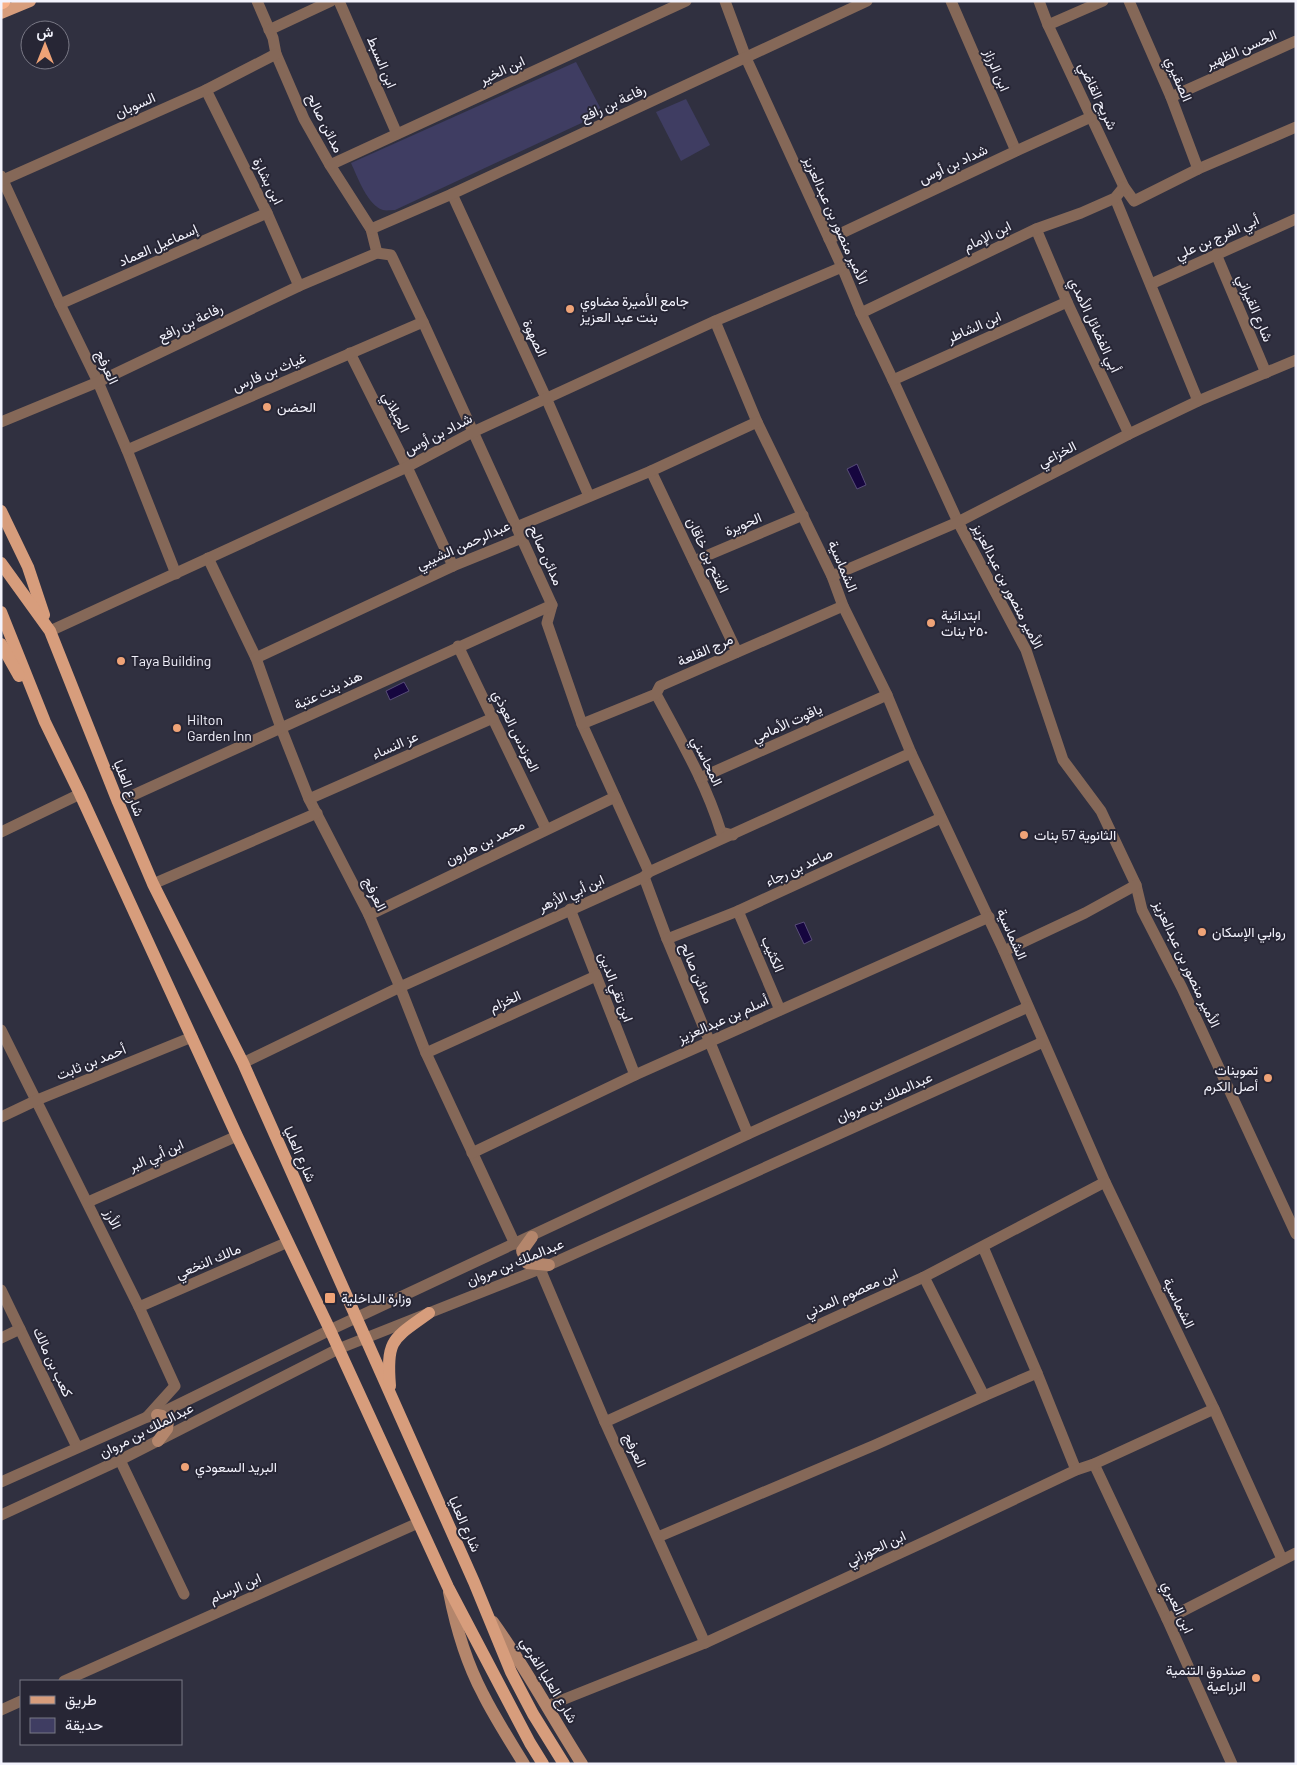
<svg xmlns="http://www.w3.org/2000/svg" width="1297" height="1765" viewBox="0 0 1297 1765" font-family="Barlow,Vazirmatn,sans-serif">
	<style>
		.green { fill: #3f3d62 }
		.water { fill: #16063f; stroke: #584d78 }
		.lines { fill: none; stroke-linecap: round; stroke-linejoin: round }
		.street { stroke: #856858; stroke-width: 11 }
		.secondary { stroke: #b4866c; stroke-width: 12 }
		.primary { stroke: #d79d7c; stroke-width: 12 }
		.highway { stroke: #f8b189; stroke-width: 15 }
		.poi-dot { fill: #efa377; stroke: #272635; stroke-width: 2 }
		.labels { text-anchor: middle; stroke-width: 4; stroke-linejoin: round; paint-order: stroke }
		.street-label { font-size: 14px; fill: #f3f3fd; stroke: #272635 }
		.poi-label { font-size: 14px; fill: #f3f3fd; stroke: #272635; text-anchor: start }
	</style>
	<rect width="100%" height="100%" fill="#303040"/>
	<g class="green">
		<path d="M576,62L603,113L395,210C392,210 386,211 383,210C368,206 357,176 351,163Z"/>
		<path d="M686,99L710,145L681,161L656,112Z"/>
	</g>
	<g class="water">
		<path d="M857,464L866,485L857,489L847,469Z"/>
		<path d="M404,682L409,691L390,700L386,691Z"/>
		<path d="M804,922L812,940L804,944L795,925Z"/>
	</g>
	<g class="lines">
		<g class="street">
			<path d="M257,1L273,38L276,54L304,119L330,165L371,229L377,253"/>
			<path d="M339,1L397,134"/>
			<path d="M725,1L746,58L842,267L861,313L893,380L958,522L1026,650L1063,760L1101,811L1136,885L1142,910L1182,988L1296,1234"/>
			<path d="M951,1L1016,151"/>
			<path d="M1039,1L1048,25L1124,187L1134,201L1198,169L1296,127"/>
			<path d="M1129,1L1171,97L1198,169"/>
			<path d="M1048,25L1103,1"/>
			<path d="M269,30L331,1"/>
			<path d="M206,90L267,213L299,286"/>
			<path d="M1171,97L1296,41"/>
			<path d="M330,165L686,1"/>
			<path d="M1,176L60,304L98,382L127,450L176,574"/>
			<path d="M3,180L206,90L276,54"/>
			<path d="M452,194L547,400L589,496"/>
			<path d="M1115,198L1198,401"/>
			<path d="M371,229L452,194L867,1"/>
			<path d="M1036,229L1067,302L1129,434"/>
			<path d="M829,239L1016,151L1091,117"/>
			<path d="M1216,254L1266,373"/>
			<path d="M1151,284L1296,219"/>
			<path d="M60,304L267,213"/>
			<path d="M861,313L1036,229L1081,213L1115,198L1124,187"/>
			<path d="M715,321L757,422L832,576L843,606L887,695L911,753L1004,951L1105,1182L1214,1409L1282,1559"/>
			<path d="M350,353L407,467L453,566"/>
			<path d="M893,380L1067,302"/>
			<path d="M1,422L98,382L299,286L377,253L391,255L423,322L552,605L547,623L582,724L649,872"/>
			<path d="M127,450L423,322"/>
			<path d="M651,471L737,652"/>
			<path d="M208,558L256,658L281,728L309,799L369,915L400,987L426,1053L515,1244"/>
			<path d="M694,561L803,515"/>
			<path d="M832,576L958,522L1129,434L1198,401L1296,360"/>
			<path d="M50,631L407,467L473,432L715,321L842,267"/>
			<path d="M458,646L546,829"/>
			<path d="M256,658L453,566L522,538L521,525L651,471L757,422"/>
			<path d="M656,694C680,739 706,783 721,832L733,835"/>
			<path d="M582,724L656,694L660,686L843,606"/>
			<path d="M700,778L887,695"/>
			<path d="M309,799L493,718"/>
			<path d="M118,802L552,605"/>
			<path d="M1,832L80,794"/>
			<path d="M644,877L667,939L748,1134"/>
			<path d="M153,884L317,813"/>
			<path d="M570,909L635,1075"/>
			<path d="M738,911L780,1010"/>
			<path d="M369,915L615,797"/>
			<path d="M667,939L738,911L941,818"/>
			<path d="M1004,951L1085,913L1136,885"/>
			<path d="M1,1030L139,1307L175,1386L147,1417"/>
			<path d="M426,1053L596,976"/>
			<path d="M243,1063L400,987L644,877L649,872L911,753"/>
			<path d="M1,1117L37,1100L192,1037"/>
			<path d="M472,1153L635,1075L989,917"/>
			<path d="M88,1202L237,1136"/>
			<path d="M983,1247L1037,1373L1076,1470"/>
			<path d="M540,1269L605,1422L705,1643"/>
			<path d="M1,1290L77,1447"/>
			<path d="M139,1307L288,1242"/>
			<path d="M1,1338L20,1329"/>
			<path d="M984,1396L1037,1373"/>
			<path d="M605,1422L924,1277L1105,1182"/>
			<path d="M120,1460L184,1594"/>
			<path d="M1094,1464L1167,1619L1232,1764"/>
			<path d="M1,1482L147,1417L157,1415L330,1330L748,1134L1028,1007"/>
			<path d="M1,1515L120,1460L338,1349L540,1269L1043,1042"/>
			<path d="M658,1537L875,1445L984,1396L924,1277"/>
			<path d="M1167,1619L1296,1553"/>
			<path d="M64,1681L418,1523"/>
			<path d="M547,1706L705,1643L935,1537L1076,1470L1094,1464L1214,1409"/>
			<path d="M1,1710L21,1701"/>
		</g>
		<g class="secondary">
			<path d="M532,1237L522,1251L527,1263L549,1265"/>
			<path d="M157,1415L162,1416L168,1421L167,1429L158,1441"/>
			<path d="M449,1592C456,1628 466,1662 483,1694C495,1718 510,1741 524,1764"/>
			<path d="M493,1622C526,1668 552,1717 582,1764"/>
		</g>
		<g class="primary">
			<path d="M1,13L30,1"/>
			<path d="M1,511L28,567L44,615"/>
			<path d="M1,563L50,631L118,802L153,884L243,1063L474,1582L511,1672L533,1714L564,1764"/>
			<path d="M1,612L45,722L80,794L237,1136L330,1330L448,1587L530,1743L543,1764"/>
			<path d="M1,644L19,676"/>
			<path d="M390,1386C386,1339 393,1339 429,1313"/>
		</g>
		<path class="highway" d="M1,2L3,1"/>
	</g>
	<g class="poi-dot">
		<circle cx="570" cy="309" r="5"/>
		<circle cx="267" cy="407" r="5"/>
		<circle cx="931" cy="623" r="5"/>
		<circle cx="121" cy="661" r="5"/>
		<circle cx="177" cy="728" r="5"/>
		<circle cx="1024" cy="835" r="5"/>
		<circle cx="1202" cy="932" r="5"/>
		<circle cx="1268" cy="1078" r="5"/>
		<rect x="324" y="1292" width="12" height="12" rx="2.5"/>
		<circle cx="185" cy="1467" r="5"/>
		<circle cx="1256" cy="1678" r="5"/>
	</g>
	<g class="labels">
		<g class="street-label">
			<text transform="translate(1241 49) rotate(-24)" y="5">الحسن الظهير</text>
			<text transform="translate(382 62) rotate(67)" y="5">ابن السبط</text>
			<text transform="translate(502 70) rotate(-25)" y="5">ابن الخير</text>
			<text transform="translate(997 70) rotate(67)" y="5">ابن الرزاز</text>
			<text transform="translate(1179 79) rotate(67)" y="5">الصقيري</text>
			<text transform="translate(1098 96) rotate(65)" y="5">شريح القاضي</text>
			<text transform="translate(613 103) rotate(-25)" y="5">رفاعة بن رافع</text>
			<text transform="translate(135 105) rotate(-24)" y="5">السوبان</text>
			<text transform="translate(325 123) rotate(63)" y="5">مدائن صالح</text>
			<text transform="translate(953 164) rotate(-25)" y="5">شداد بن أوس</text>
			<text transform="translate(268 181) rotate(63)" y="5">ابن بشارة</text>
			<text transform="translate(836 220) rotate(66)" y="5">الأمير منصور بن عبدالعزيز</text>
			<text transform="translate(987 236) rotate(-26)" y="5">ابن الإمام</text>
			<text transform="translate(1217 237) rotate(-24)" y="5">أبي الفرج بن علي</text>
			<text transform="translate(158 245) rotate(-24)" y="5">إسماعيل العماد</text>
			<text transform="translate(1255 308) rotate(67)" y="5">شارع القيراني</text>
			<text transform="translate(190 322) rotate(-26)" y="5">رفاعة بن رافع</text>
			<text transform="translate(1095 325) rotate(65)" y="5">أبي الفضائل الأمدي</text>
			<text transform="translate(974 327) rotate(-24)" y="5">ابن الشاطر</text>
			<text transform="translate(535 338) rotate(65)" y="5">الصهوة</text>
			<text transform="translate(107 367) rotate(65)" y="5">العرفج</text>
			<text transform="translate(269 372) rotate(-23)" y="5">غياث بن فارس</text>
			<text transform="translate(396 412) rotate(63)" y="5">الجيلاني</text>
			<text transform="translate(438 434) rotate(-27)" y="5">شداد بن أوس</text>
			<text transform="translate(1057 454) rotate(-27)" y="5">الخزاعي</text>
			<text transform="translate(743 524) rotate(-23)" y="5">الحويرة</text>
			<text transform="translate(463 545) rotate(-24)" y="5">عبدالرحمن الشيبي</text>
			<text transform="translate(546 555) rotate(66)" y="5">مدائن صالح</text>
			<text transform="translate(708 555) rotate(65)" y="5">الفتح بن خاقان</text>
			<text transform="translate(843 566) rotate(67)" y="5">الشماسية</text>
			<text transform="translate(1008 586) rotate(63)" y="5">الأمير منصور بن عبدالعزيز</text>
			<text transform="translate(705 650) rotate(-24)" y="5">مرج القلعة</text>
			<text transform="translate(328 690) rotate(-25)" y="5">هند بنت عتبة</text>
			<text transform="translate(787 723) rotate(-24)" y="5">ياقوت الأمامي</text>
			<text transform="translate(516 731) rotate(64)" y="5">العرندس العوذي</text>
			<text transform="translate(395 745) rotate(-24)" y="5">عز النساء</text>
			<text transform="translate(707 761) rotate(64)" y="5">المحاسني</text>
			<text transform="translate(129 788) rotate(68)" y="5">شارع العليا</text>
			<text transform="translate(485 842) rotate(-26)" y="5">محمد بن هارون</text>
			<text transform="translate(799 867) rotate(-25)" y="5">صاعد بن رجاء</text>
			<text transform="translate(571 893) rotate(-24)" y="5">ابن أبي الأزهر</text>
			<text transform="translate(375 894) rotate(64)" y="5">العرفج</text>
			<text transform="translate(1012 934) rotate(66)" y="5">الشماسية</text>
			<text transform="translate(773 954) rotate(67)" y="5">الكثيب</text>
			<text transform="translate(1187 964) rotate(65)" y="5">الأمير منصور بن عبدالعزيز</text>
			<text transform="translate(697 973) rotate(67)" y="5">مدائن صالح</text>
			<text transform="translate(616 987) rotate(69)" y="5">ابن تقي الدين</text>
			<text transform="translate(505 1001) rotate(-24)" y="5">الخزام</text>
			<text transform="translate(723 1019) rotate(-24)" y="5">أسلم بن عبدالعزيز</text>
			<text transform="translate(91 1062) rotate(-22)" y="5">أحمد بن ثابت</text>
			<text transform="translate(884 1097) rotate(-24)" y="5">عبدالملك بن مروان</text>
			<text transform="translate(300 1154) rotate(66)" y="5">شارع العليا</text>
			<text transform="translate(156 1155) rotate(-24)" y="5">ابن أبي البر</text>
			<text transform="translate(113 1219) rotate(64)" y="5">الأرز</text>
			<text transform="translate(208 1261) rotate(-23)" y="5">مالك النخعي</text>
			<text transform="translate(515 1262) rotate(-22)" y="5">عبدالملك بن مروان</text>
			<text transform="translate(851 1293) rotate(-24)" y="5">ابن معصوم المدني</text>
			<text transform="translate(1179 1303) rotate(64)" y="5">الشماسية</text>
			<text transform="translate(53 1362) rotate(65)" y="5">كعب بن مالك</text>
			<text transform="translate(146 1430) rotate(-27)" y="5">عبدالملك بن مروان</text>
			<text transform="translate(635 1450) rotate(65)" y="5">العرفج</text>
			<text transform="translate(465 1524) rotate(66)" y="5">شارع العليا</text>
			<text transform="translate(876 1548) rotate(-25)" y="5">ابن الحوراني</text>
			<text transform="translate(235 1588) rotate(-24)" y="5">ابن الرسام</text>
			<text transform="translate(1178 1607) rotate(65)" y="5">ابن العبري</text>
			<text transform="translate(549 1680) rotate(59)" y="5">شارع العليا الفرعي</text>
		</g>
		<g class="poi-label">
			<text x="580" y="306">جامع الأميرة مضاوي<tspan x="580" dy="16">بنت عبد العزيز</tspan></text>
			<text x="277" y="412">الحضن</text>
			<text x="941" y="620">ابتدائية<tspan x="941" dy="16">٢٥٠ بنات</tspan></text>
			<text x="131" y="666">Taya Building</text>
			<text x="187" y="725">Hilton<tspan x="187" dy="16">Garden Inn</tspan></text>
			<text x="1034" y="840">الثانوية 57 بنات</text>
			<text x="1212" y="937">روابي الإسكان</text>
			<text x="1258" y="1075" text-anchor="end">تموينات<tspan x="1258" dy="16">أصل الكرم</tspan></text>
			<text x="341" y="1303">وزارة الداخلية</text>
			<text x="195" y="1472">البريد السعودي</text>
			<text x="1246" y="1675" text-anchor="end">صندوق التنمية<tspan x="1246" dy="16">الزراعية</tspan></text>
		</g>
	</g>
	<rect width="1297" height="1765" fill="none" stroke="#f3f3fd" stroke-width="5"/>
	<rect x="20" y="1680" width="162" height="65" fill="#272635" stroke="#797885"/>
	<rect x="30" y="1696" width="25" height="8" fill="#d79d7c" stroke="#797885"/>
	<text x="65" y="1705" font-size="15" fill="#f3f3fd">طريق</text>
	<rect x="30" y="1718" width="25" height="15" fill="#3f3d62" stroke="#797885"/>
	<text x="65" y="1730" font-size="15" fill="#f3f3fd">حديقة</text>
	<g transform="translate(45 45)"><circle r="24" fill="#272635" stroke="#797885"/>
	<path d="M0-4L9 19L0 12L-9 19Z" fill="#efa377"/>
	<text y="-8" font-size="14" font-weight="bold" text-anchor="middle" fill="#f3f3fd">ش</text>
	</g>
</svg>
